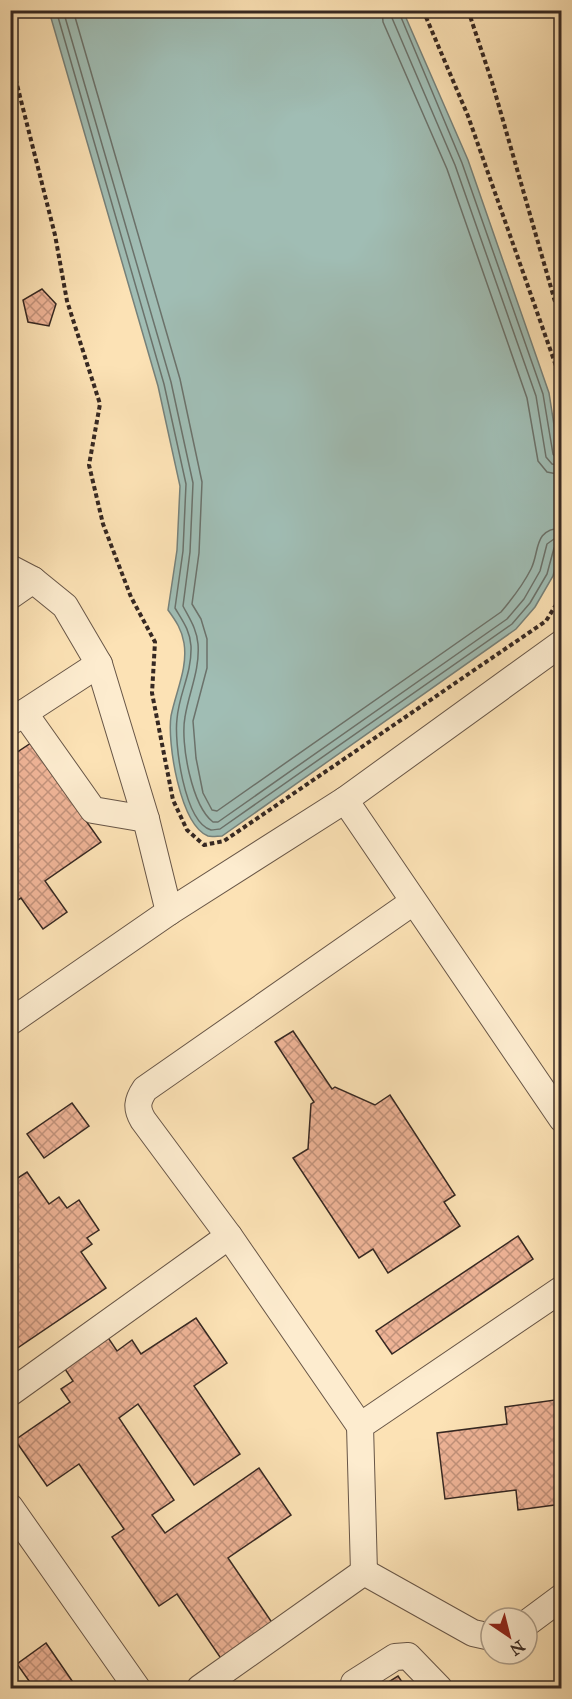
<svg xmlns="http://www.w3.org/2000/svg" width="572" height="1699" viewBox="0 0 572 1699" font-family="'IM FELL Great Primer',serif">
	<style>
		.water { fill: #a0bdb4; stroke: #76817a; stroke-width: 1.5 }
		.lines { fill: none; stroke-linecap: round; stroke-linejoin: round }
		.shore { stroke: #6b726b; stroke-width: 1.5 }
		.building { fill: url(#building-cross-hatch); stroke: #362822; stroke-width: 1.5 }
		.minor-casing { stroke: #685647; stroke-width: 28 }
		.path { stroke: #362822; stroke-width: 4; stroke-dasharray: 4.5 3; stroke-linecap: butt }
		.minor { stroke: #fdeccf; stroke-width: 26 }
	</style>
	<defs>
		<pattern id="building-cross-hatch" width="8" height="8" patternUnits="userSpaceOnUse" patternTransform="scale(1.5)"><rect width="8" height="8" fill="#efb497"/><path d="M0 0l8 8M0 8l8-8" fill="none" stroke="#c2927b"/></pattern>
	</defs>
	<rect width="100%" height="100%" fill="#fce2b5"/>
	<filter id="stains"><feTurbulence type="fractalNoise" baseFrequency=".00333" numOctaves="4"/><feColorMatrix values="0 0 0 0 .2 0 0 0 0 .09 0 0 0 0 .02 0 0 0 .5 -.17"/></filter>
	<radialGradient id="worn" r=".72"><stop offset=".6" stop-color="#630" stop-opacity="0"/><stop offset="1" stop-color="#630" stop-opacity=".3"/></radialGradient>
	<path class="water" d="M49,11H403L468,160L549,393L561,470L559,551L553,576L535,607L516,629L222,836C218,836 211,837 208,836C180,825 167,742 171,716C176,691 188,668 184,643C182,630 176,621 168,610L177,550L180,486L158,386Z"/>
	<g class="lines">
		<g class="shore">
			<path d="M56,10L164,384L186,484L183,551L175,608C182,620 190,630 191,646C192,674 179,693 177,719C174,742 184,822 211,830C213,830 219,829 220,829L512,624L530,603L547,574L554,548L562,545"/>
			<path d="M63,10L171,382L193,483L190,552L183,606C189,618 197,629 198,644C200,670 189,692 185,717C180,743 192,806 213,822H218L507,619L524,599L540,571L547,544L554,539L562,537"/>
			<path d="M73,10L180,379L202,482L199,553L192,604L201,619L207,639V668L193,721L196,758L203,793L212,810L217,811L501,612C512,599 523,585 531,569C540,551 533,529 562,528"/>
			<path d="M382,10L383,22L447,169L527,398L538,461L547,472L562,475"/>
			<path d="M391,10L392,18L455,165L536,396L546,457L552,464L562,466"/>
			<path d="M398,10L462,163L543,394L553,454L556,458L562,459"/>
		</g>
	</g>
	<g class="building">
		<path d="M42,289L56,304L49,326L28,322L23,300Z"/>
		<path d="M31,743L101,842L45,881L67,912L43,929L21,898L10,905V833L16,829L10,822V757Z"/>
		<path d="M293,1031L332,1089L335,1087L375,1105L390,1095L455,1195L444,1202L460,1226L388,1273L373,1249L359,1258L293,1158L308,1149L311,1104L314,1102L275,1042Z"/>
		<path d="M72,1103L89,1126L44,1158L27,1134Z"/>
		<path d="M27,1172L49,1204L59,1197L67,1208L79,1200L99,1230L87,1238L92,1244L81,1252L106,1288L13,1351L10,1348V1183Z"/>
		<path d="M518,1236L533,1259L392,1354L376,1331Z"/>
		<path d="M196,1318L227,1363L194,1386L240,1454L194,1485L138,1404L119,1418L174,1500L152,1515L165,1533L259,1468L291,1515L228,1558L273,1624L222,1660L177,1594L159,1606L112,1537L124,1529L79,1464L47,1486L15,1440L70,1402L61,1389L73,1381L63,1366L107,1336L117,1351L132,1340L141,1354Z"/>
		<path d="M562,1399V1504L518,1510L516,1490L445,1499L437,1433L507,1424L505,1407Z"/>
		<path d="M46,1643L77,1688H34L17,1664Z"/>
		<path d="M398,1676L406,1688H379Z"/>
	</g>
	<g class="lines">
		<defs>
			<g id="minor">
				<path d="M10,568L33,580L65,606L99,664L146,819L169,912"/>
				<path d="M10,596L33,580"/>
				<path d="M25,714L93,810L146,819"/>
				<path d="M10,722L99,664"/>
				<path d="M345,800L562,643"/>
				<path d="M10,1022L169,912L345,800L562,1119"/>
				<path d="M10,1393L229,1236"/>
				<path d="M360,1426L229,1236L143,1120C136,1108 137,1101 145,1089L413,902"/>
				<path d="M10,1507L137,1688"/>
				<path d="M364,1572L360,1426L562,1289"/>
				<path d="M527,1623L562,1597"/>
				<path d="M354,1683L395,1657L408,1656L439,1688"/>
				<path d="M200,1688L364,1572L473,1633L491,1637"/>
			</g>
		</defs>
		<use href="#minor" class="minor-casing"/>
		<g class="path">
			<path d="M423,10L468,116L562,383"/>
			<path d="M468,10L492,82L562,326"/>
			<path d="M10,57L55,235L67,301L100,404L89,465L103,524L131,597L155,642L152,693L173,800L187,830L204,845L224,841L546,621L562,595"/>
		</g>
		<use href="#minor" class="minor"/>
	</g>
	<rect width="572" height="1699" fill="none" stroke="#fce2b5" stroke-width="36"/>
	<rect x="12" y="12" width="548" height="1675" fill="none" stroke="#362822" stroke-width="3"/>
	<rect x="18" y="18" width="536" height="1663" fill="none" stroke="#362822" stroke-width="1.5"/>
	<g transform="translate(509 1636) rotate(145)"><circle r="28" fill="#fdeccf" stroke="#ad9e8a" stroke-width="1.5"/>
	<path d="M0-4.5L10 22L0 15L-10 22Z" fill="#8f2418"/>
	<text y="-9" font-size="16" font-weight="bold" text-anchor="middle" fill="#362822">N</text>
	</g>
	<rect width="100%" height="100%" filter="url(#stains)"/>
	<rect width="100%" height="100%" fill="url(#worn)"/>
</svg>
